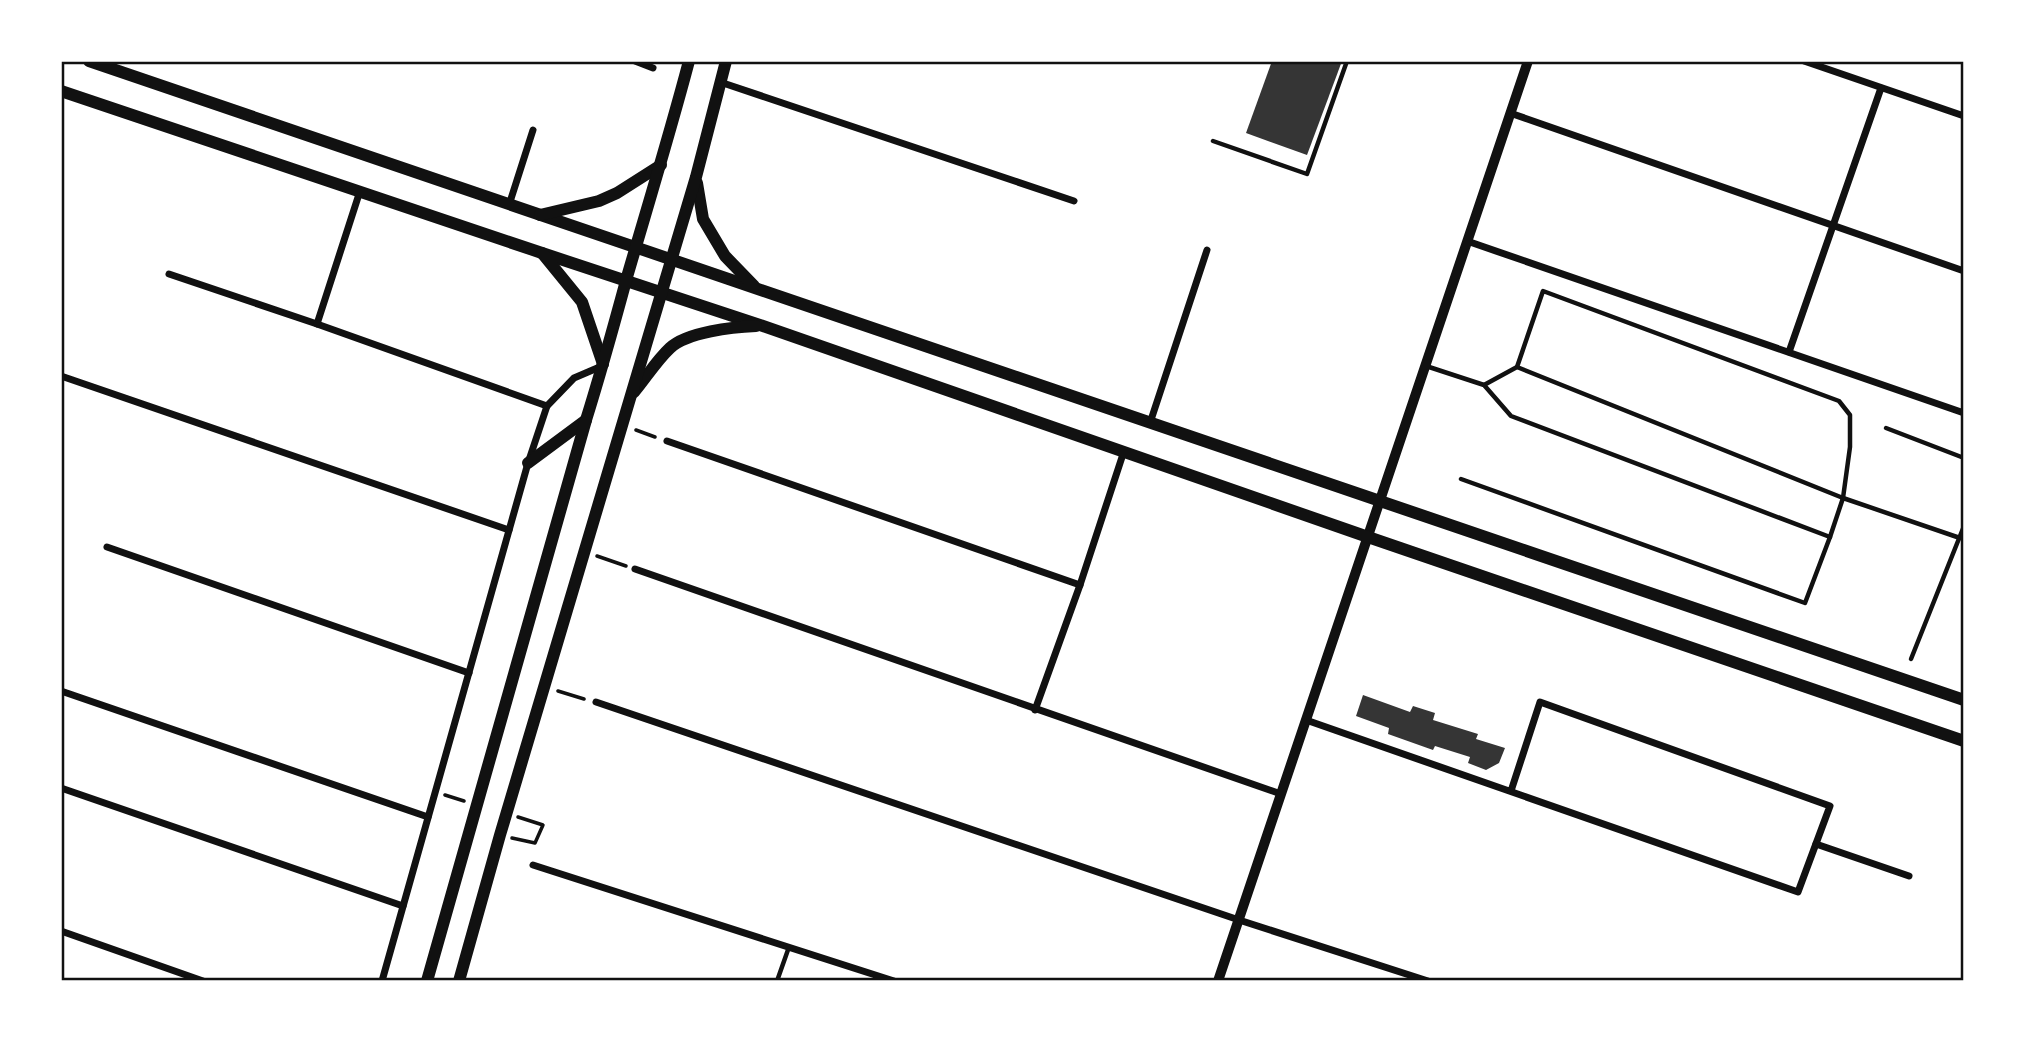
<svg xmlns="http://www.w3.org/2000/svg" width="2025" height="1042" viewBox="0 0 2025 1042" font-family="'Golos Text',sans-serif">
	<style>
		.building { fill: #353535 }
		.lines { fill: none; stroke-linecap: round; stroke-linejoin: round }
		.path { stroke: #111; stroke-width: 3.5 }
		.service { stroke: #111; stroke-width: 4.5 }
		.minor { stroke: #111; stroke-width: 7 }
		.tertiary { stroke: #111; stroke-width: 10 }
		.secondary { stroke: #111; stroke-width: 12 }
		.neatline { fill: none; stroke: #111; stroke-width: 2.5 }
	</style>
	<rect width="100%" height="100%" fill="#fff"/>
	<g class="building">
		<path d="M1272,61H1342L1307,155L1246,133Z"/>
		<path d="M1363,695L1410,712L1413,706L1435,713L1433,720L1478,734L1476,739L1505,748L1499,763L1486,770L1468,763L1470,757L1435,746L1433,750L1388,734L1389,728L1356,716Z"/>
	</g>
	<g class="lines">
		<g class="path">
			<path d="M636,430L655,437"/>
			<path d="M597,556L626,566"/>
			<path d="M558,691L584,699"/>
			<path d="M445,795L464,801"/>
			<path d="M512,838L535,843L543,825L518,817"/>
		</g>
		<g class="service">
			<path d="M1213,141L1307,174L1347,61"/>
			<path d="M1426,366L1484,385L1511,416L1830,537"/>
			<path d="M1517,367L1843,498L1960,538"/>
			<path d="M1886,428L1964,458"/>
			<path d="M1461,479L1805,603L1830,537L1843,498L1850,447V415L1839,401L1543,291L1517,367L1484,385"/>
			<path d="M1911,659L1964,526"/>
			<path d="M777,981L789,947"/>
		</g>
		<g class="minor">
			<path d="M635,61L653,68"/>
			<path d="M1804,61L1964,116"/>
			<path d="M720,82L1074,201"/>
			<path d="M1510,113L1964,271"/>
			<path d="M509,205L533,130"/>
			<path d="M1467,241L1964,413"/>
			<path d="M169,274L317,324L547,406"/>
			<path d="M317,324L360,191"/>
			<path d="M1789,352L1881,88"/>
			<path d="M61,376L509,530"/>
			<path d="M1150,423L1207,250"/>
			<path d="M667,441L1080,585"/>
			<path d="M107,547L469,673"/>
			<path d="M635,569L1281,794"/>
			<path d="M61,691L428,817"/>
			<path d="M596,702L1239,920L1428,981"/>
			<path d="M1035,710L1080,585L1124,451"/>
			<path d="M1306,720L1798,892L1830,806L1540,702L1511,791"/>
			<path d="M61,788L403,906"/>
			<path d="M1816,844L1909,876"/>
			<path d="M533,865L894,981"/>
			<path d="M61,931L203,981"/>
			<path d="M382,981L528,463L547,406L574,378L602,366"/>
		</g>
		<path class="tertiary" d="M1218,981L1528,61"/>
		<g class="secondary">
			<path d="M89,61L1964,700"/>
			<path d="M61,91L542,253L763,326L1368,537L1964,741"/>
			<path d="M697,183L703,219L725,256L754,286"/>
			<path d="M540,215L599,201L617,193L661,165"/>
			<path d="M542,253L582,302L603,364"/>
			<path d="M634,392C646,378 656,361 670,348C687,332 733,327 756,326"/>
			<path d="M528,463L586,420"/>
			<path d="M427,981L586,420C601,372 614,325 627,277C648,205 670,133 689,61"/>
			<path d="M459,981L500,835L696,177L726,61"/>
		</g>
	</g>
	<rect width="2025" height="1042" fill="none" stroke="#ffffff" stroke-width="126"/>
	<rect x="63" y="63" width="1899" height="916" class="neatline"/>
</svg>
